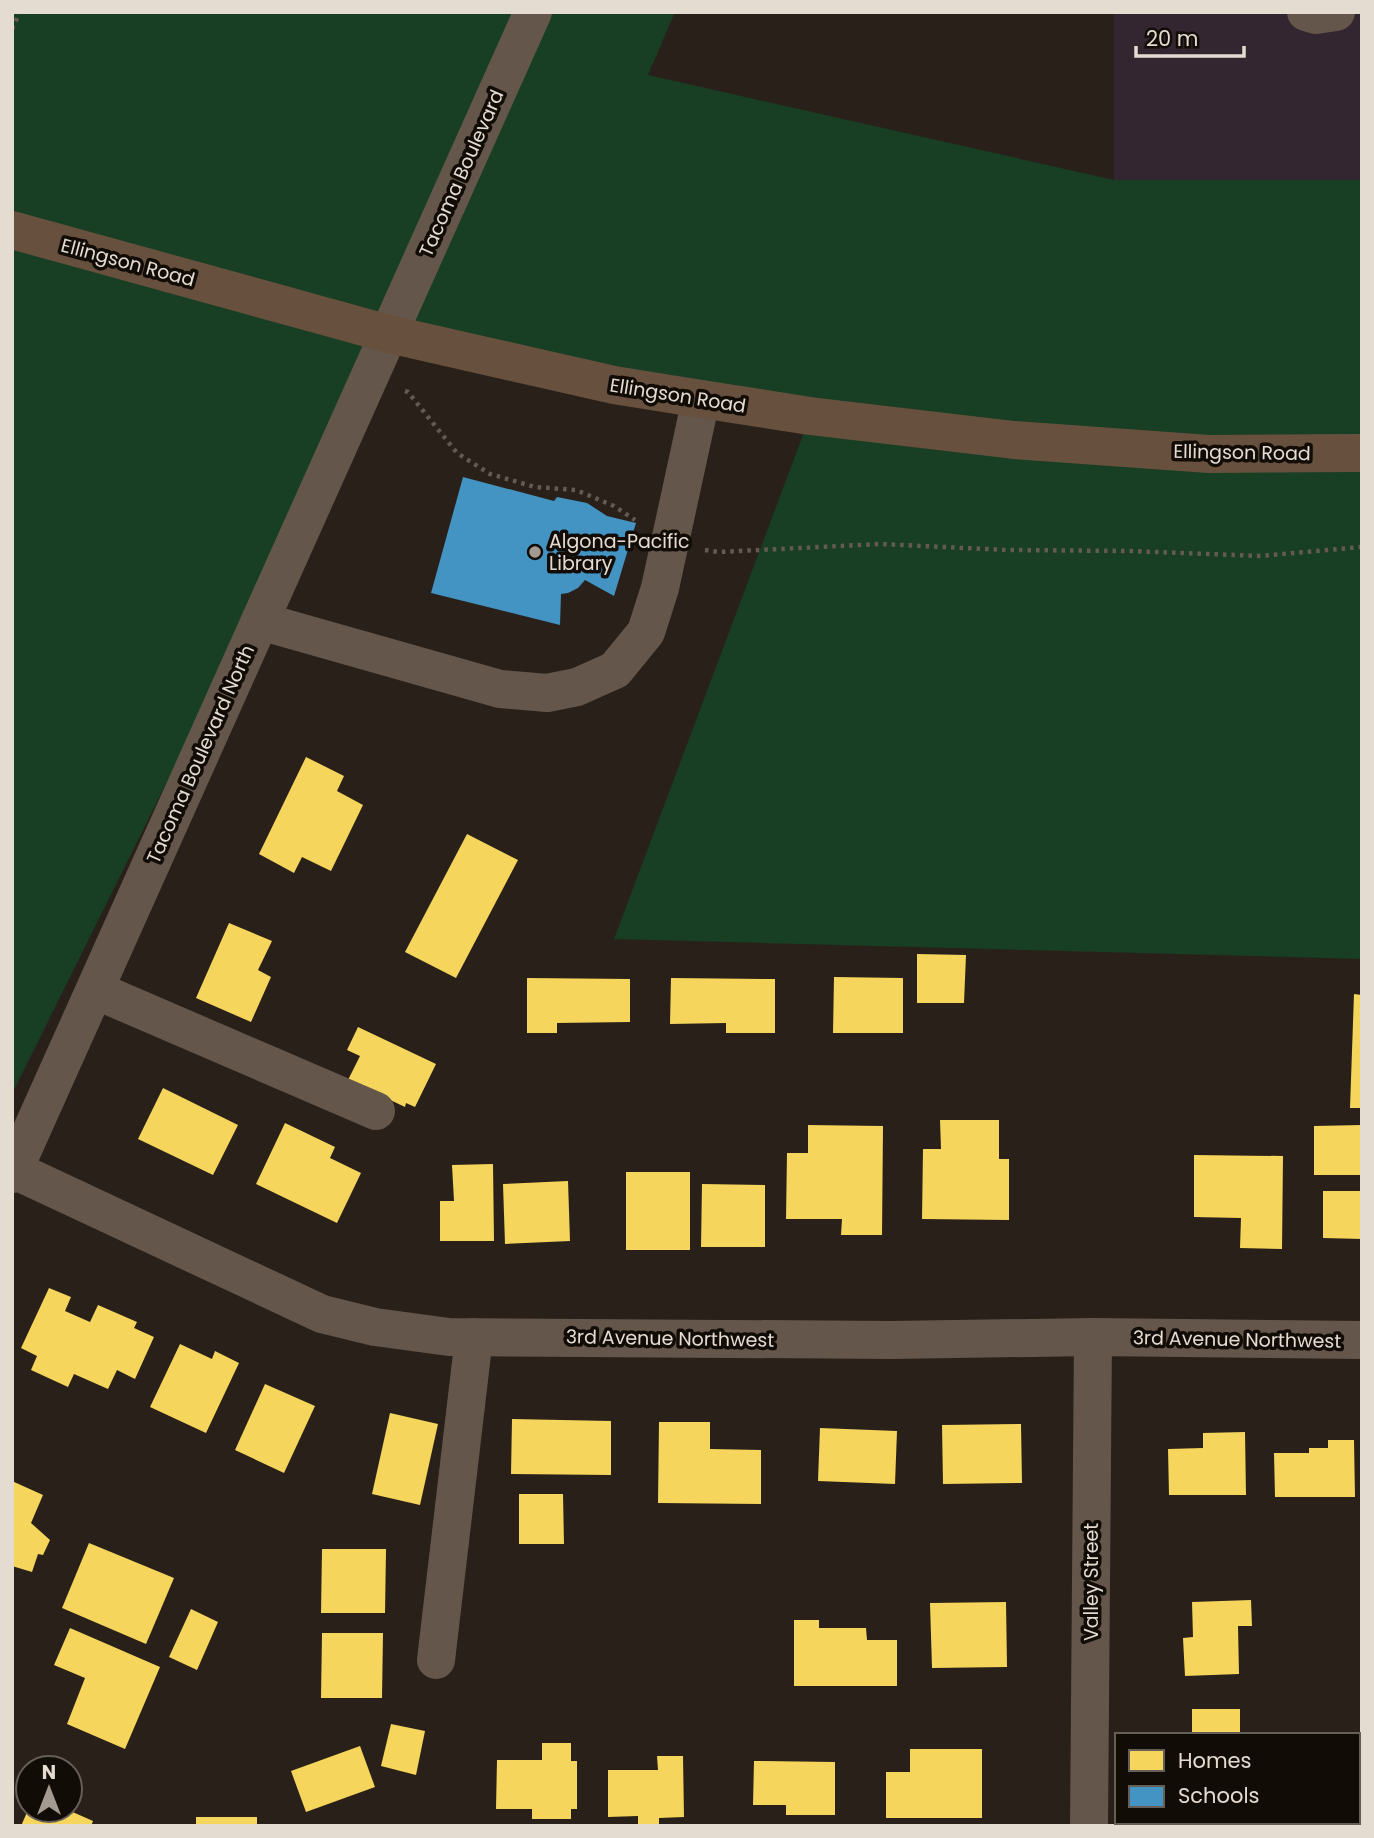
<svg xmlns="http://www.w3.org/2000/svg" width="1374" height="1838" viewBox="0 0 1374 1838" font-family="Poppins,sans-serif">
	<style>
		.industrial { fill: #332630 }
		.green { fill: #183e23 }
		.homes { fill: #f6d55c }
		.schools { fill: #4393c3 }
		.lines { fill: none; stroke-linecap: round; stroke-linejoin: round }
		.path { stroke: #655a51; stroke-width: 4.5; stroke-dasharray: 3.5 5; stroke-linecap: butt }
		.minor { stroke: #65564b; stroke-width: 38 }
		.major { stroke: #67513e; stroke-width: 38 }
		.poi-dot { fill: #a39a91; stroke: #120c06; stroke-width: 2.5 }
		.labels { text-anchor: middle; stroke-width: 7; stroke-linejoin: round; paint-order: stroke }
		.street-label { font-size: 19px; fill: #e4dbd1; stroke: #120c06 }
		.poi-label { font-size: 19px; fill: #e4dbd1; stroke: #120c06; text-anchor: start }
	</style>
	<rect width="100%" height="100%" fill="#292119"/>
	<rect class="industrial" x="1114" y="12" width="248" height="168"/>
	<path class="green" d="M12,12H675L648,75L1114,180H1362V959L614,939L810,416L389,334L12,1094Z"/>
	<g class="homes">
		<path d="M306,757L344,776L337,791L363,805L331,871L302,857L294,873L259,854Z"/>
		<path d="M467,834L518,860L456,978L405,952Z"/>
		<path d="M229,923L272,941L258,970L271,977L251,1022L196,998Z"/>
		<path d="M917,954L966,955L964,1003H917Z"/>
		<path d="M834,977L903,978V1033H833Z"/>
		<path d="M527,978L630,979V1022L557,1023V1033H527Z"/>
		<path d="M671,978L775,979V1033H726V1023L670,1024Z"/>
		<path d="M1354,994L1362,995V1108H1350Z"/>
		<path d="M358,1027L436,1064L415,1107L406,1103L405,1107L386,1098L346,1084L360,1056L347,1050Z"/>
		<path d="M163,1088L238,1125L213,1175L138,1139Z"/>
		<path d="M940,1120H999V1159H1009V1220L922,1219L923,1149H941Z"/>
		<path d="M285,1123L335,1147L330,1158L361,1173L337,1223L256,1184Z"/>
		<path d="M808,1125L883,1126L882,1235H841L842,1219H786L787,1153H808Z"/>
		<path d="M1362,1125V1175H1314V1126Z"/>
		<path d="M1194,1155L1283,1156L1282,1249L1240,1248L1241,1218L1194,1217Z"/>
		<path d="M493,1164L494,1241H440V1201H454L452,1165Z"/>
		<rect x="626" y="1172" width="64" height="78"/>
		<path d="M568,1181L570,1241L505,1244L503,1184Z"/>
		<path d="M702,1184L765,1185V1247H701Z"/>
		<path d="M1323,1191H1362V1239L1323,1238Z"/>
		<path d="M49,1288L71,1297L65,1311L90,1322L98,1305L137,1322L134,1328L154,1337L135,1379L117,1370L108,1389L74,1374L68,1387L31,1370L37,1356L21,1348Z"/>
		<path d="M180,1344L212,1359L215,1351L239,1363L206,1433L150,1407Z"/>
		<path d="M265,1384L315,1406L284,1473L235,1450Z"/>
		<path d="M390,1413L438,1424L420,1505L372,1494Z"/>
		<path d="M512,1419L611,1421V1475L511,1474Z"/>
		<path d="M659,1422H710V1449L761,1450V1504L658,1503Z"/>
		<path d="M1021,1424L1022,1483L943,1484L942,1425Z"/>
		<path d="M820,1428L897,1431L895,1484L818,1481Z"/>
		<path d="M1245,1432L1246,1495H1169L1168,1449L1203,1448V1433Z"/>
		<path d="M1328,1440H1354L1355,1497H1275L1274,1453H1309V1448H1328Z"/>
		<path d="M12,1481L43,1495L31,1523L50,1540L43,1555L38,1554L32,1572L12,1566Z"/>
		<path d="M519,1494H563L564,1544H519Z"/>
		<path d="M89,1543L174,1578L146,1644L62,1608Z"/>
		<path d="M322,1549H386L385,1613H321Z"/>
		<path d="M1251,1600L1252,1626H1238L1239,1674L1185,1676L1183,1638L1193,1637L1192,1602Z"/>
		<path d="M1006,1602L1007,1667L932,1668L930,1603Z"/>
		<path d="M191,1609L218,1622L197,1670L169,1657Z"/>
		<path d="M794,1620H819V1628H866L867,1640H897V1686H794Z"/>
		<path d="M70,1628L160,1667L125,1749L67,1724L85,1678L54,1665Z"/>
		<path d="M322,1633H383L382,1698H321Z"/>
		<rect x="1192" y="1709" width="48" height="26"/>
		<path d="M391,1724L425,1731L416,1775L381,1766Z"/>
		<path d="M542,1743H571V1761H577V1809H571V1819H532V1809H496L497,1760H542Z"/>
		<path d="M360,1746L375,1787L306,1812L291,1771Z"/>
		<path d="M910,1749H982V1818H886V1772H910Z"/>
		<path d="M657,1756H683L684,1817L659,1818V1826H638V1816L608,1817V1770H658Z"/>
		<path d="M754,1761L835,1762V1815H786V1805H753Z"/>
		<path d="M28,1810H68L93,1821L91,1826H21Z"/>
		<rect x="196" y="1817" width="61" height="9"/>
	</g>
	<path class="schools" d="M463,477L554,501L557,497L587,503L607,516L636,523L614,596L585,580L578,588L568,593L561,594L560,625L431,593Z"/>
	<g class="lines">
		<g class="path">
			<path d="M12,29L20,12"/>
			<path d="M405,391L408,392L457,453L490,474L535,487L576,490L614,506L635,520"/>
			<path d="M705,550L719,552L880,544L1008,550L1130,551L1261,556L1362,547"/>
		</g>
		<g class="minor">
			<path d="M1306,12L1316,15L1336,12"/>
			<path d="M260,621L500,689L547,693L577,687L615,670L646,632L660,588L701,399"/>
			<path d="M95,990L376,1111"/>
			<path d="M12,1169L322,1314L375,1327L449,1337L891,1340L1093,1337L1362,1340"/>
			<path d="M12,1174L533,12"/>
			<path d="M436,1660L474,1337"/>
			<path d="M1089,1826L1093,1337"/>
		</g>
		<path class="major" d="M12,230L389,334L614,385L701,399L810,416L1014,440L1209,454L1362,453"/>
	</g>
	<circle class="poi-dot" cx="535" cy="552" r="7"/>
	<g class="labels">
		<g class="street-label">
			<text transform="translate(461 173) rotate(-66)" y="7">Tacoma Boulevard</text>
			<text transform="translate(128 262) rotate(15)" y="7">Ellingson Road</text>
			<text transform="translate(678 395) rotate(9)" y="7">Ellingson Road</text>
			<text transform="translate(1242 452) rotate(1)" y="7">Ellingson Road</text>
			<text transform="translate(200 754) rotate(-66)" y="7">Tacoma Boulevard North</text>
			<text transform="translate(670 1338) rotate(1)" y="7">3rd Avenue Northwest</text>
			<text transform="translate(1237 1339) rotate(1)" y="7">3rd Avenue Northwest</text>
			<text transform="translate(1091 1582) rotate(-90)" y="7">Valley Street</text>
		</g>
		<g class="poi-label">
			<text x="549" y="548">Algona-Pacific<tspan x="549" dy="22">Library</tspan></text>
		</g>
	</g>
	<rect width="1374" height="1838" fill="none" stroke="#e4dbd1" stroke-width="28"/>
	<rect x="1115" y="1733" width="245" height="91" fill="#120c06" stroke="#665f57" stroke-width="2"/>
	<rect x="1129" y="1750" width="35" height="21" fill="#f6d55c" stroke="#665f57" stroke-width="2"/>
	<text x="1178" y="1768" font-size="21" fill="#e4dbd1">Homes</text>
	<rect x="1129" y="1786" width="35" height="21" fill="#4393c3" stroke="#665f57" stroke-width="2"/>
	<text x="1178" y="1803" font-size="21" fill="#e4dbd1">Schools</text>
	<g transform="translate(49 1789)"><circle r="33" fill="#120c06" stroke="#665f57" stroke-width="2"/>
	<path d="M0-5L12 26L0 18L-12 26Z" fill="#a39a91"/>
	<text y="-10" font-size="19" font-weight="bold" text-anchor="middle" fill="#e4dbd1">N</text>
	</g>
	<path d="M1136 46v10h108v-10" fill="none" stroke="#e4dbd1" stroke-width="3.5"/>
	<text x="1146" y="46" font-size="21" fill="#e4dbd1" stroke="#120c06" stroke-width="5" paint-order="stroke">20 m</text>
</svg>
